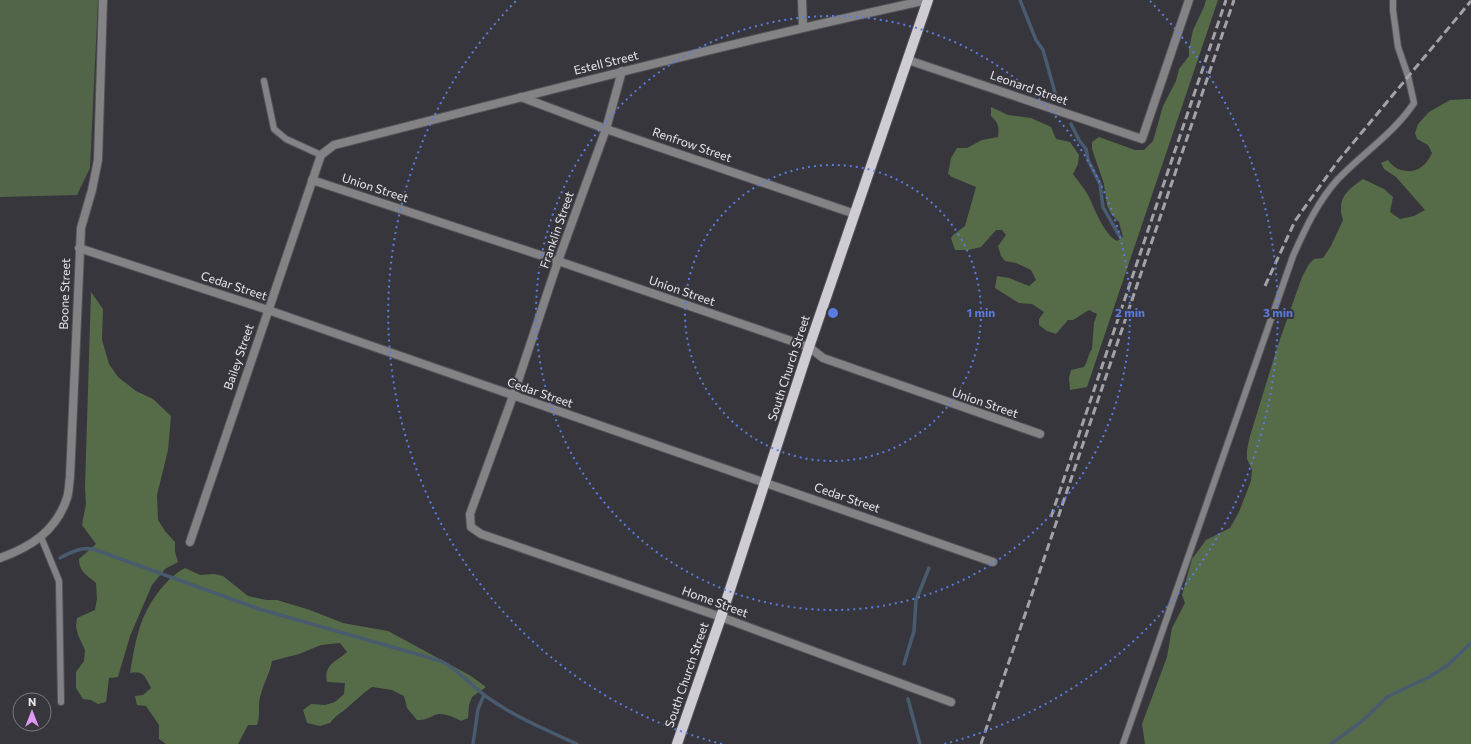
<svg xmlns="http://www.w3.org/2000/svg" width="1471" height="744" viewBox="0 0 1471 744" font-family="Commissioner,sans-serif">
	<style>
		.green { fill: #536549 }
		.forest { fill: #566c49 }
		.lines { fill: none; stroke-linecap: round; stroke-linejoin: round }
		.stream { stroke: #495b6e; stroke-width: 3.5 }
		.service-casing { stroke: #535258; stroke-width: 8 }
		.minor-casing { stroke: #535258; stroke-width: 10 }
		.primary-casing { stroke: #535258; stroke-width: 12 }
		.service { stroke: #838285; stroke-width: 6 }
		.minor { stroke: #838285; stroke-width: 8 }
		.primary { stroke: #cfccd3; stroke-width: 10 }
		.rail { stroke: #a3a2a7; stroke-width: 3; stroke-dasharray: 8 4; stroke-linecap: butt }
		.ring { fill: none; stroke: #5a7cde; stroke-width: 2; stroke-dasharray: 2 4 }
		.labels { text-anchor: middle; stroke-width: 4; stroke-linejoin: round; paint-order: stroke }
		.street-label { font-size: 12px; fill: #e7e7eb; stroke: #37363c }
		.centre { fill: #5a7cde; stroke: #37363c; stroke-width: 2 }
		.ring-label { font-size: 12px; text-anchor: middle; font-weight: bold; fill: #5a7cde; stroke: #37363c; stroke-width: 4; stroke-linejoin: round; paint-order: stroke }
	</style>
	<rect width="100%" height="100%" fill="#37363c"/>
	<path class="green" d="M0,0H98L90,168L77,195L0,197Z"/>
	<g class="forest">
		<path d="M1206,0H1218L1087,387L1070,390L1069,378L1071,370L1084,367C1088,361 1088,354 1092,349L1094,323L1097,314L1089,310L1073,320H1068L1056,334L1047,331L1039,325V319L1044,312L1032,304L1019,303L995,288L997,276L1009,278L1029,286L1036,280L1031,270L1016,263L1005,261L1001,256L998,246L1006,235L1002,230H996L981,247L968,250H955L951,238L953,235L965,226L976,187L952,177L948,174L951,158L957,148H967L982,140L998,137C999,128 999,123 991,116V107L1008,115L1031,118L1051,127L1056,139L1070,142L1079,155L1078,164L1073,174C1078,181 1085,189 1089,197C1095,210 1104,234 1117,241L1123,237L1119,222L1111,214L1107,205L1104,184L1092,149V142L1099,137L1135,150H1144L1153,141L1163,106L1176,81L1179,69L1189,56V49L1193,30L1204,7Z"/>
		<path d="M1471,99V744H1145L1142,724L1167,657L1172,628L1185,603L1182,595L1192,559L1206,540L1230,528L1239,512L1251,481L1252,470L1247,459V450L1250,436L1278,345L1302,277L1309,264L1314,259L1323,258L1331,246L1343,220C1336,199 1347,190 1363,179L1384,189L1393,197L1390,212L1400,219L1414,216L1425,210L1396,177L1384,169L1381,163L1388,160C1390,163 1394,167 1398,169C1414,175 1425,168 1432,153L1428,145L1417,139L1415,133L1418,124L1429,112L1450,100Z"/>
		<path d="M91,292L103,309L102,340L109,364L118,377L136,391L153,399L171,416L168,450L157,495L158,520L165,531L175,542V552L178,562L165,569L152,585L130,636L118,677L109,678L106,702L98,704L91,700L83,699L76,688V672L84,661L85,650L78,635L76,626L77,618L95,610L97,599L96,583C87,575 79,572 79,559L96,544L82,525L86,504L85,487Z"/>
		<path d="M185,568L200,575L214,574L223,576L248,596L266,600H277L310,610L343,623L388,631L471,676L486,687L472,697L469,705L468,718L461,721C453,717 441,711 433,716C426,719 425,720 417,720L407,708L404,696L392,690L372,687C363,693 355,701 347,708C340,714 336,715 330,723L320,726L307,723L303,710L311,704L325,705L335,702L344,694L345,683L327,682C323,665 337,661 347,652L340,643L321,645L299,654L272,661C270,673 264,682 261,694C257,704 261,715 257,725H248L238,744H166L159,739V725L146,706L137,705L135,696L143,695L151,688C145,677 144,670 130,673C133,655 136,637 142,621C150,601 166,578 185,568Z"/>
	</g>
	<g class="lines">
		<g class="stream">
			<path d="M1020,0L1036,40L1043,50L1056,96"/>
			<path d="M1071,124L1079,140L1086,149L1088,160L1100,184L1103,207L1120,237"/>
			<path d="M60,558C71,552 81,547 93,549L259,609L441,661C459,670 471,686 487,697C515,717 546,730 577,744"/>
			<path d="M904,664L914,631L916,600L929,568"/>
			<path d="M908,699L920,744"/>
			<path d="M473,744L478,709L484,695"/>
			<path d="M1331,744L1361,722L1387,697L1429,677L1448,665L1471,643"/>
		</g>
		<defs>
			<g id="service">
				<path d="M264,81L274,129L286,139L321,155"/>
				<path d="M41,537L59,581L61,702"/>
				<path d="M1123,744L1293,256C1305,229 1318,201 1338,179C1363,153 1394,133 1414,103L1408,76L1398,47L1393,10V0"/>
			</g>
			<g id="minor">
				<path d="M802,0L803,27"/>
				<path d="M908,60L1142,139L1189,0"/>
				<path d="M622,71L606,129L558,261L513,396L470,514L471,527L481,534L721,617L951,702"/>
				<path d="M521,97L606,129L855,214"/>
				<path d="M312,180L558,261L809,347L823,358L1040,434"/>
				<path d="M79,248L268,310L993,562"/>
				<path d="M190,542L321,155L334,145C531,95 728,43 927,0"/>
				<path d="M0,558C31,547 56,531 67,498C69,492 69,484 70,477L81,228L92,190L98,160L103,0"/>
			</g>
			<path id="primary" d="M677,744L721,617L809,347L928,0"/>
		</defs>
		<use href="#service" class="service-casing"/>
		<use href="#minor" class="minor-casing"/>
		<use href="#primary" class="primary-casing"/>
		<use href="#service" class="service"/>
		<use href="#minor" class="minor"/>
		<use href="#primary" class="primary"/>
		<g class="rail">
			<path d="M1265,286L1295,221L1338,161L1471,1"/>
			<path d="M1051,517L1226,0"/>
			<path d="M981,744L1234,0"/>
		</g>
	</g>
	<g class="ring">
		<circle cx="833" cy="313" r="148"/>
		<circle cx="833" cy="313" r="297"/>
		<path d="M722 744A445 445 0 0 1 516 1M1150 1A445 445 0 0 1 944 744"/>
	</g>
	<g class="labels">
		<g class="street-label">
			<text transform="translate(606 63) rotate(-14)" y="4">Estell Street</text>
			<text transform="translate(1029 88) rotate(19)" y="4">Leonard Street</text>
			<text transform="translate(692 145) rotate(19)" y="4">Renfrow Street</text>
			<text transform="translate(375 188) rotate(18)" y="4">Union Street</text>
			<text transform="translate(557 230) rotate(-71)" y="4">Franklin Street</text>
			<text transform="translate(234 286) rotate(18)" y="4">Cedar Street</text>
			<text transform="translate(682 291) rotate(19)" y="4">Union Street</text>
			<text transform="translate(65 294) rotate(-88)" y="4">Boone Street</text>
			<text transform="translate(239 357) rotate(-71)" y="4">Bailey Street</text>
			<text transform="translate(789 368) rotate(-72)" y="4">South Church Street</text>
			<text transform="translate(540 393) rotate(19)" y="4">Cedar Street</text>
			<text transform="translate(985 403) rotate(19)" y="4">Union Street</text>
			<text transform="translate(847 498) rotate(19)" y="4">Cedar Street</text>
			<text transform="translate(715 602) rotate(20)" y="4">Home Street</text>
			<text transform="translate(687 675) rotate(-71)" y="4">South Church Street</text>
		</g>
	</g>
	<circle cx="833" cy="313" r="6" class="centre"/>
	<g class="ring-label">
		<text x="981" y="317">1 min</text>
		<text x="1130" y="317">2 min</text>
		<text x="1278" y="317">3 min</text>
	</g>
	<g transform="translate(32 712)"><circle r="19" fill="#37363c" stroke="#7d7d82"/>
	<path d="M0-3L7 15L0 10L-7 15Z" fill="#de98f3"/>
	<text y="-6" font-size="11" font-weight="bold" text-anchor="middle" fill="#e7e7eb">N</text>
	</g>
</svg>
